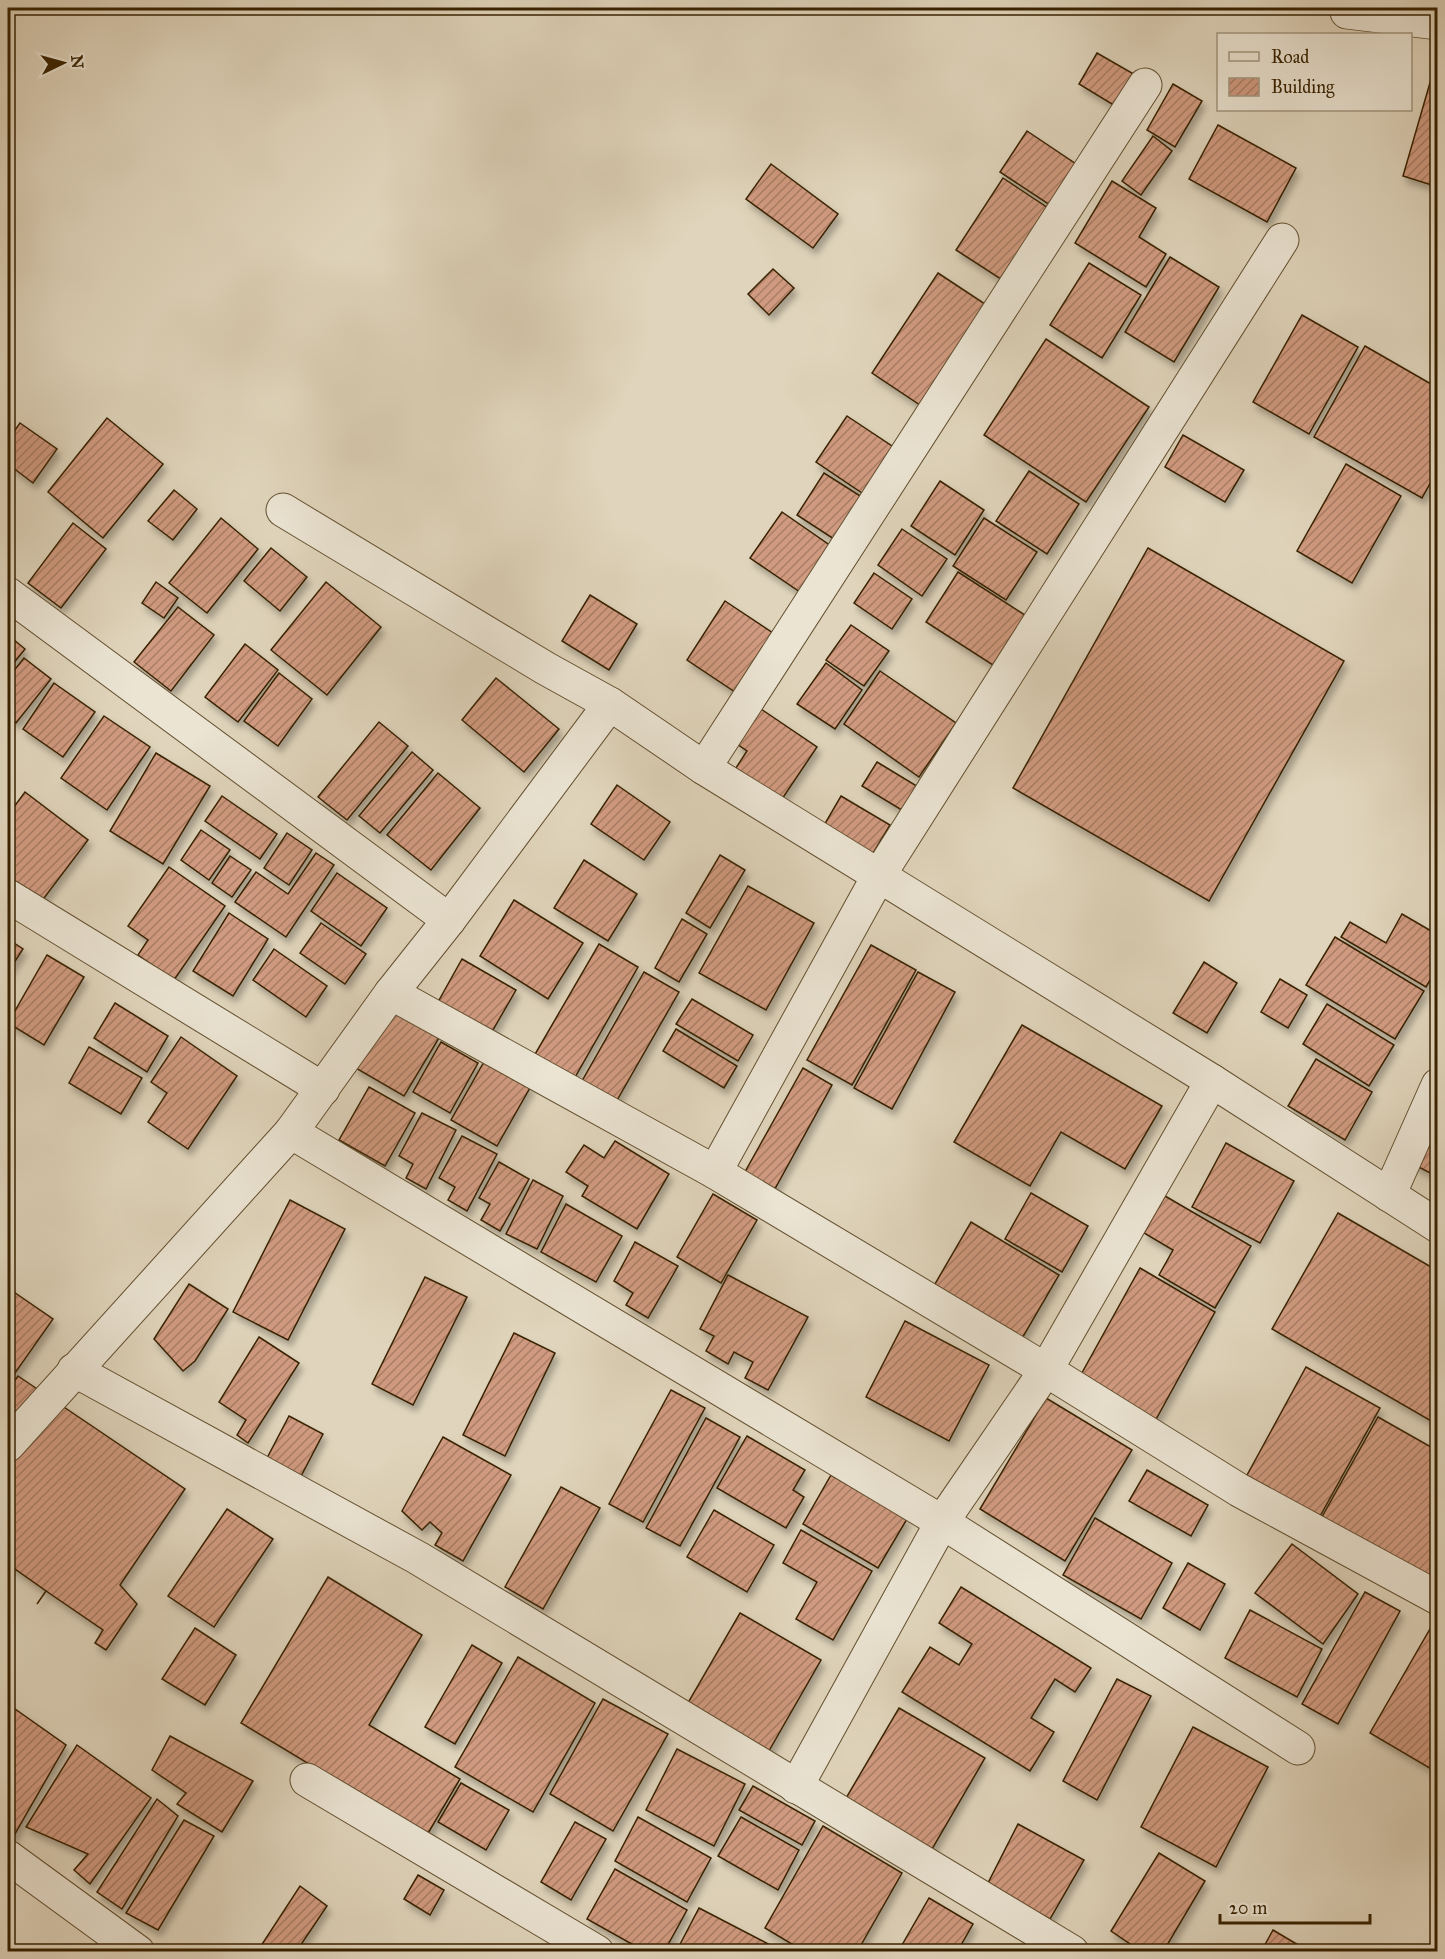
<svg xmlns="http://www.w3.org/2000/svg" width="1445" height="1959" viewBox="0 0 1445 1959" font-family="'IM FELL Great Primer',serif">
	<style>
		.building { fill: url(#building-hatch); stroke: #382200; stroke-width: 1.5; filter: url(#shadow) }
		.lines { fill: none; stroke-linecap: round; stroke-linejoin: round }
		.minor-casing { stroke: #624f2f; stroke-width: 35 }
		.minor { stroke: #ebe4d3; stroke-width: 33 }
	</style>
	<defs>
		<pattern id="building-hatch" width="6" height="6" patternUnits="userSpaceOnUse" patternTransform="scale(1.5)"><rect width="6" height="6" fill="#d09a80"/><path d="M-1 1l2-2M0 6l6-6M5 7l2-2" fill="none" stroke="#aa7d66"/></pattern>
		<filter id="shadow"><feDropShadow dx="3.5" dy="6" stdDeviation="3" flood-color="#0004"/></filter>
	</defs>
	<rect width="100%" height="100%" fill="#e0d5bc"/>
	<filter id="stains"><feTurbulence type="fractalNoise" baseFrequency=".00333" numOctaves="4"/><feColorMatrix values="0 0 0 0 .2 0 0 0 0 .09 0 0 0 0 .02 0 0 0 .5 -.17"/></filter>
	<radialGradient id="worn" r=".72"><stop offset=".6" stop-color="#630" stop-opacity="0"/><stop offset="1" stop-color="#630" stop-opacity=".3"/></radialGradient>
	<g class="building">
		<path d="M1097,53L1144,80L1125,112L1079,84Z"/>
		<path d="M1436,62H1438V187L1403,176Z"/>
		<path d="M1173,84L1202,101L1175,147L1147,130Z"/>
		<path d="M1218,125L1296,168L1267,222L1189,179Z"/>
		<path d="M1027,131L1082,168L1056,209L1000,172Z"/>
		<path d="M1153,136L1172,151L1141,195L1122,181Z"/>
		<path d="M771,164L838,214L813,248L746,199Z"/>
		<path d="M1003,178L1054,212L1007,283L956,250Z"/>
		<path d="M1112,181L1156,208L1139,237L1166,254L1146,287L1075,243Z"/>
		<path d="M1170,257L1219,287L1174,362L1125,332Z"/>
		<path d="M1089,263L1141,295L1102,358L1050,325Z"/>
		<path d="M773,269L794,288L769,315L748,294Z"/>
		<path d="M938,273L991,308L926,409L872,373Z"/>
		<path d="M1302,315L1358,347L1309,434L1253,402Z"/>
		<path d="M1046,339L1149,407L1086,502L984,435Z"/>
		<path d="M1365,346L1438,388V469L1422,498L1314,437Z"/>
		<path d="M847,416L898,450L868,497L816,462Z"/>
		<path d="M107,418L163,464L103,538L48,492Z"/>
		<path d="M20,423L57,449L33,483L8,464V440Z"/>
		<path d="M1183,435L1244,470L1225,502L1165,467Z"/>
		<path d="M1346,464L1401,496L1352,583L1297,551Z"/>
		<path d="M1029,471L1079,504L1047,554L996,521Z"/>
		<path d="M824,473L865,499L837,541L797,515Z"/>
		<path d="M940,481L984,510L955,555L911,526Z"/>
		<path d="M174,490L197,509L173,540L148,521Z"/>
		<path d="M782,512L831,546L800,592L750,558Z"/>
		<path d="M221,518L258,549L207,613L169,583Z"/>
		<path d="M984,518L1037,552L1006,600L953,566Z"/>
		<path d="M73,523L106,549L61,608L28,583Z"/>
		<path d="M902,529L947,559L922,596L878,565Z"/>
		<path d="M271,548L307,577L280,611L244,581Z"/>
		<path d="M1148,548L1344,661L1209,901L1013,788Z"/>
		<path d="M958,572L1028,617L996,667L926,622Z"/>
		<path d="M874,573L912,599L892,629L854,603Z"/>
		<path d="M156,582L178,598L164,618L142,603Z"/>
		<path d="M326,582L381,627L327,695L271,650Z"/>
		<path d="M590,595L637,624L609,670L562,641Z"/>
		<path d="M725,601L782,639L744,698L687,660Z"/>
		<path d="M178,607L214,635L171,691L134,662Z"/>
		<path d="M851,625L889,651L864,686L826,660Z"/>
		<path d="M8,635L25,649L8,670Z"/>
		<path d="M245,644L278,670L238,722L205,697Z"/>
		<path d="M24,658L51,679L16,723L8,716V678Z"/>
		<path d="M826,663L862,690L835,729L797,704Z"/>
		<path d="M880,671L956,723L919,777L844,724Z"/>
		<path d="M279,673L312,699L278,746L244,721Z"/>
		<path d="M496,678L559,729L524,772L462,720Z"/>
		<path d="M54,683L95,712L63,757L23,729Z"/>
		<path d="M761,709L817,747L778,805L732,774L747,751L737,744Z"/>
		<path d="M104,716L150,747L107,810L61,778Z"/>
		<path d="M379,722L408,746L347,820L318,797Z"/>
		<path d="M412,752L433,770L380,833L359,816Z"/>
		<path d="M156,753L210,786L163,864L110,831Z"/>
		<path d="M877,762L920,788L905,812L862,786Z"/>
		<path d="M438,773L480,808L431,870L387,835Z"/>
		<path d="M617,785L670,822L644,860L591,824Z"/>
		<path d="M25,792L88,840L35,910L8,889V815Z"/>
		<path d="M222,796L277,834L260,859L205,821Z"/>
		<path d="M841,796L890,825L872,855L823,827Z"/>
		<path d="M201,830L230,850L209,880L181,860Z"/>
		<path d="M287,833L312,850L289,885L264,868Z"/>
		<path d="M316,853L334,865L286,937L235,902L256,872L288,894Z"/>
		<path d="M720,855L745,870L710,928L686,913Z"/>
		<path d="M230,856L251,870L232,897L212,883Z"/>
		<path d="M584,860L637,894L608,941L554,908Z"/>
		<path d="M169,867L225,906L174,980L138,955L148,940L128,926Z"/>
		<path d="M337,873L387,908L361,946L311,911Z"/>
		<path d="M748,886L814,923L766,1010L699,973Z"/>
		<path d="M514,900L583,943L548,999L480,956Z"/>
		<path d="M229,913L268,939L233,996L193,971Z"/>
		<path d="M1402,914L1438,935V967L1426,987L1341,937L1350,922L1386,943Z"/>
		<path d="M682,919L707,934L679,982L655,968Z"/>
		<path d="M321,923L366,954L345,984L300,953Z"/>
		<path d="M1335,937L1424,991L1395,1039L1306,985Z"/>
		<path d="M8,939L23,949L8,972Z"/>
		<path d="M599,944L638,967L574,1079L534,1056Z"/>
		<path d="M871,945L916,970L852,1085L807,1060Z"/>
		<path d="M274,949L327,986L306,1017L253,980Z"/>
		<path d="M47,955L84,977L44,1045L8,1023Z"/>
		<path d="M462,959L516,990L486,1042L433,1011Z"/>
		<path d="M1204,962L1237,983L1207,1033L1173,1013Z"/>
		<path d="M644,972L679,992L612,1109L578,1088Z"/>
		<path d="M918,972L955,992L892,1109L854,1088Z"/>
		<path d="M1280,979L1307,995L1288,1028L1261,1012Z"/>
		<path d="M692,999L753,1035L738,1061L676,1024Z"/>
		<path d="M115,1003L168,1036L147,1072L94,1038Z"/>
		<path d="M1327,1004L1394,1045L1369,1086L1303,1044Z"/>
		<path d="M389,1009L439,1038L404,1096L354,1067Z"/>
		<path d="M1022,1025L1162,1106L1125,1169L1061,1132L1030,1186L954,1142Z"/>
		<path d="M676,1029L737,1066L724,1088L663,1051Z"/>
		<path d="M181,1037L237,1076L188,1149L148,1122L167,1093L151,1082Z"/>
		<path d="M441,1042L478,1063L450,1113L413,1092Z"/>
		<path d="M89,1047L142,1078L121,1114L69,1083Z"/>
		<path d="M1316,1059L1372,1092L1345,1140L1288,1106Z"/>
		<path d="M485,1060L531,1086L497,1146L451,1120Z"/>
		<path d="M803,1068L832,1085L771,1196L741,1179Z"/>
		<path d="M369,1087L415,1113L385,1166L339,1140Z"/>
		<path d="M422,1113L456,1130L426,1189L406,1178L413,1164L399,1156Z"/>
		<path d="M1423,1131L1438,1139L1436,1176L1407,1161Z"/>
		<path d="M462,1136L497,1154L467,1211L448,1200L455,1187L439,1178Z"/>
		<path d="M615,1141L669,1174L637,1229L582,1196L588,1186L566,1172L584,1145L604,1158Z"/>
		<path d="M1226,1143L1294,1181L1260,1243L1192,1207Z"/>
		<path d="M499,1162L529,1179L500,1231L481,1220L490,1204L479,1198Z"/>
		<path d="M533,1180L563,1196L537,1249L506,1234Z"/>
		<path d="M1031,1193L1088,1226L1062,1272L1005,1239Z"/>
		<path d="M713,1194L757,1220L721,1283L677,1257Z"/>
		<path d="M1165,1196L1251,1246L1215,1308L1159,1275L1173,1250L1144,1233Z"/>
		<path d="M290,1200L345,1229L288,1340L233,1312Z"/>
		<path d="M566,1204L622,1236L596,1282L541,1252Z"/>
		<path d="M1338,1213L1438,1271V1425L1272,1329Z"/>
		<path d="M971,1222L1059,1275L1017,1347L928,1296Z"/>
		<path d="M635,1242L678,1266L648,1318L626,1305L633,1293L614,1281Z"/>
		<path d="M1140,1268L1215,1312L1154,1423L1078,1380Z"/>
		<path d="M728,1275L808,1317L768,1390L745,1378L753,1362L734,1352L728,1364L706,1351L714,1336L700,1329Z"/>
		<path d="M425,1277L467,1297L413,1405L372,1384Z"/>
		<path d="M189,1284L228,1309L195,1361L183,1371L154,1339Z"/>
		<path d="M8,1288L53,1319L13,1376L8,1372Z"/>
		<path d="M905,1321L989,1365L949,1441L866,1397Z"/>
		<path d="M514,1333L555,1353L505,1456L463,1435Z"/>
		<path d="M259,1337L299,1363L248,1443L237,1435L246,1420L219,1402Z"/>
		<path d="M1306,1367L1380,1408L1319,1518L1246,1477Z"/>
		<path d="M18,1376L185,1489L120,1585L137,1604L106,1650L95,1643L103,1630L46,1591L37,1604L46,1591L8,1564V1390Z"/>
		<path d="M671,1390L705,1408L643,1522L609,1504Z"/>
		<path d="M1046,1398L1132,1450L1065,1561L980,1509Z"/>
		<path d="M289,1416L323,1434L299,1480L265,1462Z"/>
		<path d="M1378,1417L1438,1451V1592L1318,1524Z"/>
		<path d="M706,1418L740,1437L680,1546L646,1528Z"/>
		<path d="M747,1436L805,1470L793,1490L804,1497L786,1528L717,1488Z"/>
		<path d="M443,1437L511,1475L463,1561L435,1545L442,1533L430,1522L422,1530L402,1511Z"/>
		<path d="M1147,1470L1208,1505L1191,1536L1129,1501Z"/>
		<path d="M831,1475L907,1519L878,1568L803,1524Z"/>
		<path d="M561,1487L600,1508L543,1609L505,1587Z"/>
		<path d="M227,1509L273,1539L214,1627L168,1596Z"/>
		<path d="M714,1510L774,1545L747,1592L687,1557Z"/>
		<path d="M1095,1518L1172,1563L1141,1619L1063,1575Z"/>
		<path d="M801,1530L872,1571L833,1640L796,1619L817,1582L783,1563Z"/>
		<path d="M1292,1544L1358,1594L1323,1644L1255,1593Z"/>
		<path d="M1188,1563L1225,1584L1200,1630L1163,1608Z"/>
		<path d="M328,1577L422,1635L369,1725L460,1779L427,1835L241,1723Z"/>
		<path d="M961,1587L1091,1668L1075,1692L1055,1679L1031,1718L1054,1732L1030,1771L902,1692L930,1647L959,1665L972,1644L939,1623Z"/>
		<path d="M1365,1592L1400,1611L1338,1724L1302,1704Z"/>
		<path d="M1250,1610L1322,1649L1297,1697L1225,1658Z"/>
		<path d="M740,1613L821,1660L766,1756L685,1708Z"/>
		<path d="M1434,1622L1438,1624V1773L1370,1733Z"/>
		<path d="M195,1628L236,1655L205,1705L162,1679Z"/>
		<path d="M472,1645L502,1663L455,1744L425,1727Z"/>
		<path d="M518,1657L595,1703L533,1812L455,1767Z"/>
		<path d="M1117,1679L1151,1696L1097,1800L1063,1781Z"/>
		<path d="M603,1699L668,1734L613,1831L550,1794Z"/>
		<path d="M8,1704L66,1745L12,1839L8,1835Z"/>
		<path d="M899,1708L985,1758L928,1856L842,1805Z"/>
		<path d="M1193,1727L1268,1767L1216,1867L1141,1827Z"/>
		<path d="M170,1736L253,1781L222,1832L177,1804L186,1793L152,1770Z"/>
		<path d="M77,1745L151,1798L90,1884L74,1870L88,1854L26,1827Z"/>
		<path d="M677,1749L745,1784L714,1846L646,1810Z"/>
		<path d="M461,1783L509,1810L486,1850L438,1822Z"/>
		<path d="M753,1786L815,1821L802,1845L739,1810Z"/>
		<path d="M157,1799L178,1816L122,1909L97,1892Z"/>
		<path d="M638,1817L711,1858L687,1902L615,1861Z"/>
		<path d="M741,1817L799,1850L778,1890L718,1856Z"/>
		<path d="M184,1820L214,1836L158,1930L126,1913Z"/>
		<path d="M575,1822L606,1839L571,1900L541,1882Z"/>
		<path d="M1018,1824L1084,1860L1050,1919L987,1885Z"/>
		<path d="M823,1826L902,1873L857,1952H805L765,1928Z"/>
		<path d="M1159,1853L1205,1881L1163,1952H1129L1133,1946L1111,1931Z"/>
		<path d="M615,1869L687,1910L664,1952H646L587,1919Z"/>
		<path d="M418,1875L444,1890L430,1915L404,1899Z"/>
		<path d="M300,1886L327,1906L296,1952H257Z"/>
		<path d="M929,1898L973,1924L957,1952H898Z"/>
		<path d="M699,1908L778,1949L777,1952H676Z"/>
		<path d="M1273,1930L1310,1952H1261Z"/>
	</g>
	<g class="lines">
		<defs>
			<g id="minor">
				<path d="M1347,12L1438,23"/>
				<path d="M1282,240L878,877L715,1172L1046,1370L1239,1490L1438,1598"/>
				<path d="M283,510L545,668L610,704L704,768L1212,1081L1438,1226"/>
				<path d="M8,594L449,920"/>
				<path d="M610,704L449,920L391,993L291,1132L942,1522L1298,1748"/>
				<path d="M704,768L1145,85"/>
				<path d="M8,896L323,1089"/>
				<path d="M391,993L715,1172"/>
				<path d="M1389,1195L1438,1085"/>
				<path d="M74,1370L418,1558L1072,1952"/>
				<path d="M8,1445L291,1132"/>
				<path d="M307,1780L597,1952"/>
				<path d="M796,1787L942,1522L1046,1370L1212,1081"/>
				<path d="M8,1857L138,1952"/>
			</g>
		</defs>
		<use href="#minor" class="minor-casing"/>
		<use href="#minor" class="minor"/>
	</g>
	<rect width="1445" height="1959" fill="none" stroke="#e0d5bc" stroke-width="30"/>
	<rect x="9" y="9" width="1427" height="1941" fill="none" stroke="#382200" stroke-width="3"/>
	<rect x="15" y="15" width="1415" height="1929" fill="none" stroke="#382200" stroke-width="1.5"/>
	<rect x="1217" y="33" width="195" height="78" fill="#ebe4d3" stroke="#a3967f" stroke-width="1.5"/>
	<rect x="1229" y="52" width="30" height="9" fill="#ebe4d3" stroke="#a3967f" stroke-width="1.5"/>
	<text x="1271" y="63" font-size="18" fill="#382200">Road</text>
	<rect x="1229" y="78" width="30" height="18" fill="url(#building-hatch)" stroke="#a3967f" stroke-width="1.5"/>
	<text x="1271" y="93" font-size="18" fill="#382200">Building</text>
	<g transform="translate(63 63) rotate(85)" stroke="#ebe4d3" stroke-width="4.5" paint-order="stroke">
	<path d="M0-4.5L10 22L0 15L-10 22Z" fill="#382200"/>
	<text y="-9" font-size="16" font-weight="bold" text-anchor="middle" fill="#382200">N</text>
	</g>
	<path d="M1220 1914v9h150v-9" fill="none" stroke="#382200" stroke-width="3"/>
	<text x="1229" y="1914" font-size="18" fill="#382200" stroke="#ebe4d3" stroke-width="4.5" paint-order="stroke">20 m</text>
	<rect width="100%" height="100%" filter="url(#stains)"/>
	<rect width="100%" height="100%" fill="url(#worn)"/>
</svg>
